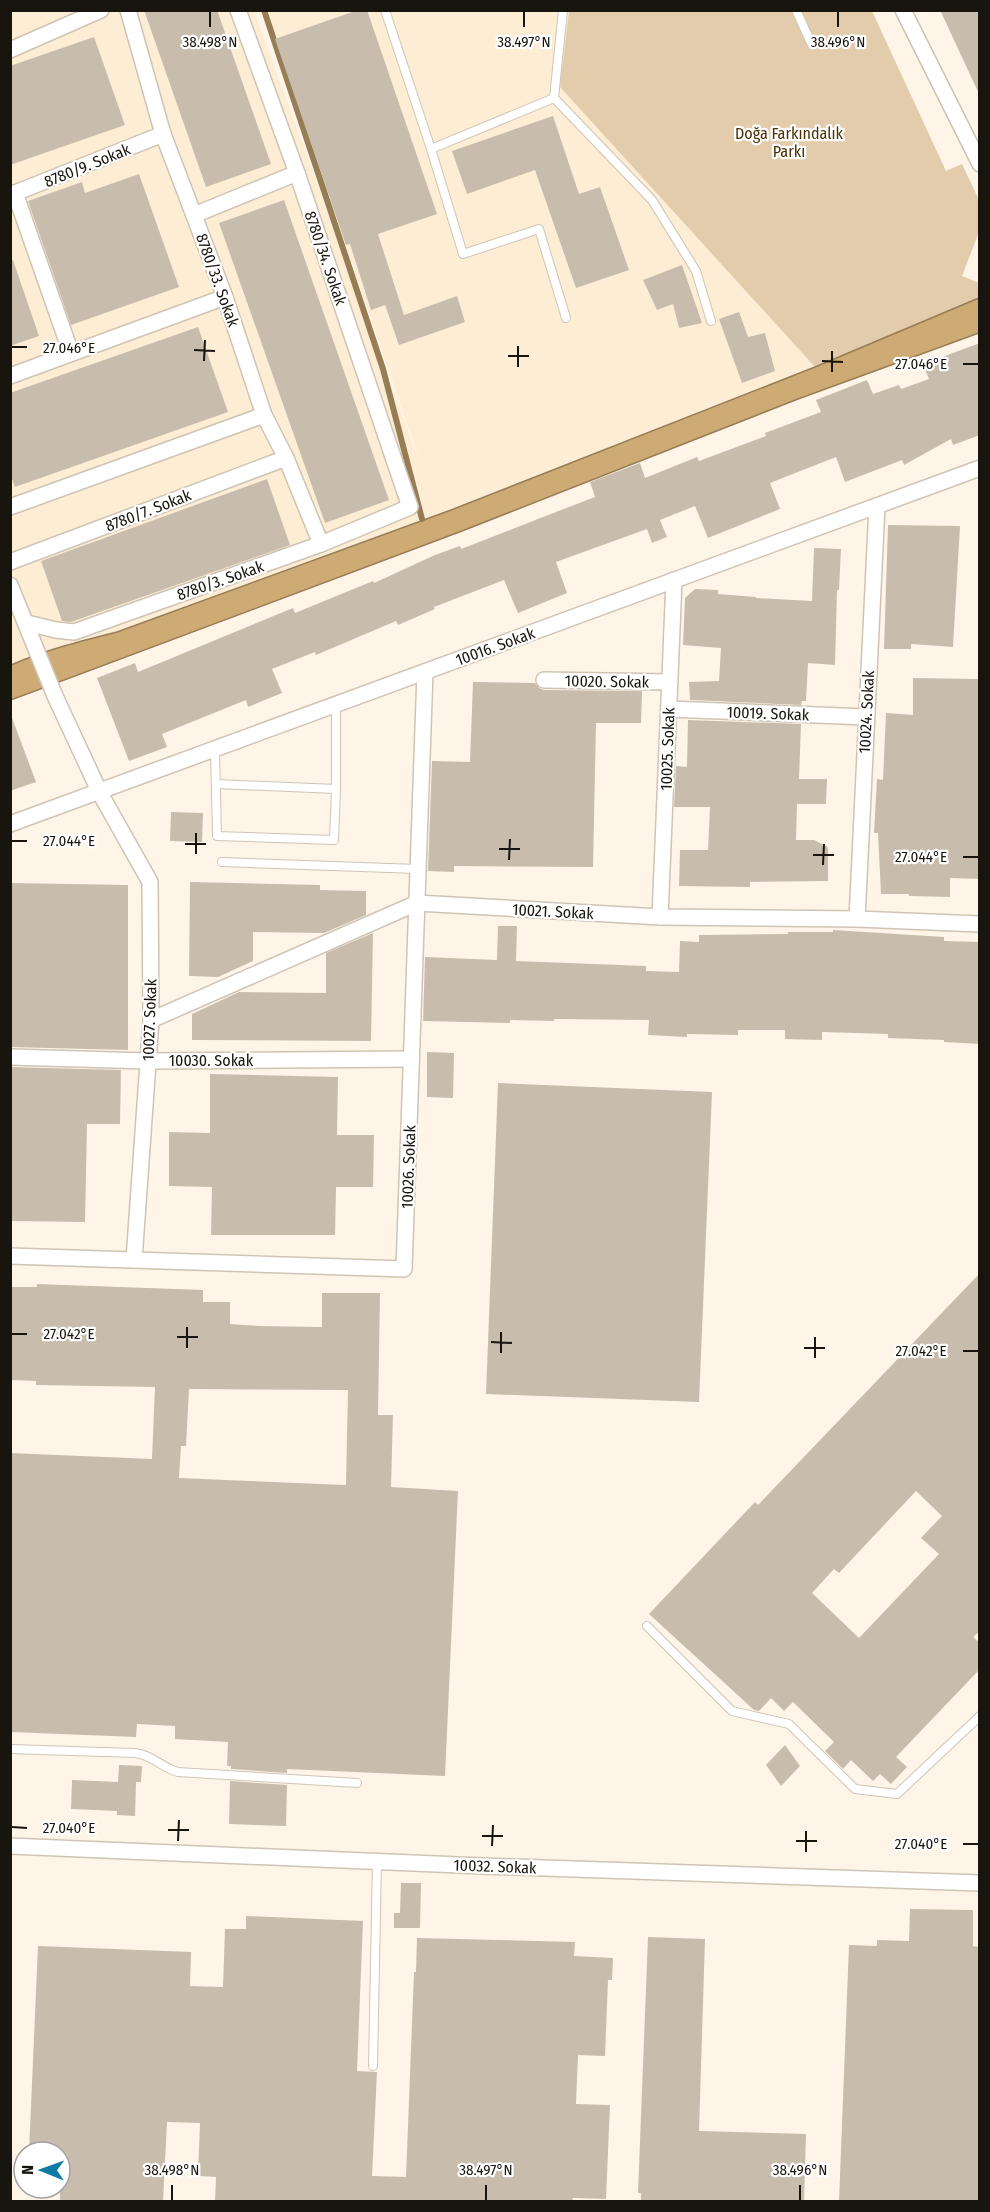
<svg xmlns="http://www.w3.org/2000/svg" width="990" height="2212" viewBox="0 0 990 2212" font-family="'Fira Sans Condensed',sans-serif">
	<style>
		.built { fill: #fdedd5 }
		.green { fill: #e3ccac }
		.water { fill: #ceaa74; stroke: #977d55; stroke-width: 1.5 }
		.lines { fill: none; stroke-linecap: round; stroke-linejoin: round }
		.stream { stroke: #977d55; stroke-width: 6 }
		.building { fill: #c8bdad; fill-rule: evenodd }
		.lane-casing { stroke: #cfc4b4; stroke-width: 10 }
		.street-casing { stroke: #cfc4b4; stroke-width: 18 }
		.lane { stroke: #fff; stroke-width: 8 }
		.street { stroke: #fff; stroke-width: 15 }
		.ticks { fill: none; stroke: #18140e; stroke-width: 2 }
		.labels { text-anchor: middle; stroke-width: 4.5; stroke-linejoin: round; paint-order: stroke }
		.park-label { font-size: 16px; fill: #4a3103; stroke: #fff }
		.street-label { font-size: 16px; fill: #18140e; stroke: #fff }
		.ticks-label { font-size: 15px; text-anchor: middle; fill: #18140e; stroke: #fff; stroke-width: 4.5; stroke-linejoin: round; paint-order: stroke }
	</style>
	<rect width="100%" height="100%" fill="#fef5e8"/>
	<path class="built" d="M11,11H254L425,477L266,11H569L560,87L815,367L438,514L117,632L60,646L11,665Z"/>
	<path class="green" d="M569,11H872L946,171L962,164L979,200V232L962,276L979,283V298L815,367L560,87Z"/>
	<path class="water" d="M979,298V333L798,399L462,531L11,700V665C45,650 81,641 117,632L451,510L815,367Z"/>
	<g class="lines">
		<path class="stream" d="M264,10L383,369L422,519"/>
	</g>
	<g class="building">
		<path d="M144,10H217L271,164L206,187Z"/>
		<path d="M358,10H367L437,214L378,234L404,315L457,296L465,322L399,345L385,305L371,310L350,244L346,245L275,39Z"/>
		<path d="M940,10H980V96Z"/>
		<path d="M94,37L125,125L10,165V66Z"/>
		<path d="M553,116L579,194L600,187L629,270L576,288L535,170L467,194L452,151Z"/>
		<path d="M139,174L179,287L71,325L28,201L82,182L85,193Z"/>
		<path d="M284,200L389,500L325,523L219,223Z"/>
		<path d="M10,260H13L39,336L10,346Z"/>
		<path d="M682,265L702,323L679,328L673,304L657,310L643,280Z"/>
		<path d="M739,312L748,337L765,333L775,371L742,383L719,319Z"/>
		<path d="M198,327L228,412L15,487L10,474V393Z"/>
		<path d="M980,343V435L953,445L951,439L904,465L902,460L845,482L836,457L770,483L780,509L708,538L695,506L660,520L667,537L652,543L647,529L556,562L567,593L518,613L504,580L434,607L435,609L398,625L396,621L316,655L315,652L272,669L282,693L248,707L246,700L162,734L167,747L129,761L97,678L135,663L138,672L293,608L295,613L373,581L374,583L435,555L460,546L461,549L543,517L595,497L590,482L640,463L645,478L697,457L699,461L766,436L765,433L821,412L816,400L867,380L873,394L899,385L901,389L929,379L923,364Z"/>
		<path d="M267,479L290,545L71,622L62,621L41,561Z"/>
		<path d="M888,525L960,526L953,647L911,644V649H884Z"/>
		<path d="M814,548L841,549L839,590H837L835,665L808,663L806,701H802L801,705L690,700L689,682L719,681L721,648L683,645L685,598L695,589L718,590V594L756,597V598L812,601Z"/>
		<path d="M913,678L980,679V879L950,878V897L909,896V894H881L878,833H874L877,779L883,780L886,713L913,715Z"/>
		<path d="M473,682L535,683L539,688L544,690L642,691L641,723H596L593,867L454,866V872L428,871L432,761L470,762Z"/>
		<path d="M10,718H12L36,782L10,791Z"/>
		<path d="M688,720L801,724L799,779H827L826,804H797L796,840H814L828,847V881L750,882V887L679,886L680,850H708L710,807H674L676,766L687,767Z"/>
		<path d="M171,812L203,813L202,842L170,841Z"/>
		<path d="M190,882L320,885V890L366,891V915L324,933L253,932V961L218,977L189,976Z"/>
		<path d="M10,883L128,885V1050L10,1047Z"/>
		<path d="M498,926H517L516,961L646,966V971L679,972L680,941L699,942V935L788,934V932H833V930L944,937V941L980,942V1044L944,1042V1040L888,1038V1034L822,1032V1040L785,1039V1030H738V1035L687,1034V1037L648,1035L649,1020L554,1019V1021L510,1020V1023L423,1021L425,957L497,960Z"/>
		<path d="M373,933L371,1041L192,1040V1014L239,992L326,993V953Z"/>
		<path d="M427,1052L454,1053L453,1098L427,1097Z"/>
		<path d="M10,1067L121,1070L120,1124H87L85,1222L10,1221Z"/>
		<path d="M210,1074L338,1077L337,1135H374L373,1187H336L335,1235H211L212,1187L169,1186V1132L210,1133Z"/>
		<path d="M498,1083L712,1092L699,1402L486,1394Z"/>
		<path d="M980,1273V1631L973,1637L980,1643V1669L896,1757L907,1767L891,1784L880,1774L873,1781L851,1760L843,1769L825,1751L834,1742L793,1702L784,1711L771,1698L759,1711L754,1710L649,1614L755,1502L758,1505ZM916,1491L942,1516L921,1538L939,1554L859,1638L812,1593L834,1569L839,1573Z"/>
		<path d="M37,1284L203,1290V1302H230V1324L259,1326L322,1327V1293H380L378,1415H393L391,1487L458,1491L445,1776L287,1769V1773L231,1769V1766H227L228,1742L175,1739V1726L137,1724L136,1737L10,1732V1453L152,1459L155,1387L36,1385V1381L10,1380V1287H37ZM189,1389L348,1390L346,1485L179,1478L181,1446H186Z"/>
		<path d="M785,1745L800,1766L781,1786L766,1765Z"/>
		<path d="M119,1765L142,1766L141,1782H136L135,1816L117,1815V1811L71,1809L72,1780L118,1782Z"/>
		<path d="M230,1781L287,1785L286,1826L229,1824Z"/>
		<path d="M401,1883H421L420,1928H394V1913H400Z"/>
		<path d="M910,1909L973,1910V1946L980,1947L978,2121H980V2202H839L849,1945L877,1946V1940L909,1941Z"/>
		<path d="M246,1916L363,1921L357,2071L377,2072L372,2176L406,2177L414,1972H416L417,1938L575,1942L574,1956L613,1958L612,1980H608L605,2056L578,2055L576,2104L610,2105L606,2199L573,2198L572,2202H215L216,2177L198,2176L200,2123L167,2122L163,2202H60V2152H29L38,1946L191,1952L190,1986L223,1987L225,1929H246Z"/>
		<path d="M648,1937L705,1939L699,2131L806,2134L804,2202H641V2193H638Z"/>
	</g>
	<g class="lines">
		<defs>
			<g id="lane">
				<path d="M385,10L431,149L463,254L539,229L566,318"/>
				<path d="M796,10L812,45"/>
				<path d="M554,98L652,200L696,271L711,321"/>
				<path d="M431,149L554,98L563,10"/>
				<path d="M215,750L217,836L334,840L336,789V705"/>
				<path d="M217,784L336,789"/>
				<path d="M222,862L418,869"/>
				<path d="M647,1626L732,1711L789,1724L855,1789L897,1794L980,1716"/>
				<path d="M10,1749L135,1753C153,1755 162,1768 178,1772L357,1783"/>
				<path d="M373,2066L377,1861"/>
			</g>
			<g id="street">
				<path d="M128,10L163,134L225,297L264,415L286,458L321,544"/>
				<path d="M903,10L980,164"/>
				<path d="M10,50L101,10"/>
				<path d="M15,193L71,353"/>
				<path d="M10,195L163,134"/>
				<path d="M194,215L297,173"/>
				<path d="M10,376L225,297"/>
				<path d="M10,507L264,415"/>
				<path d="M10,562L286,458"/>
				<path d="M10,585L55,696L100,793L150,882L151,1020L134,1260"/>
				<path d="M27,623L56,630L74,632L321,544L410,507L297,173L238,10"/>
				<path d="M544,680L670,682"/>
				<path d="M669,709L866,717"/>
				<path d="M10,824L980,468"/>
				<path d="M660,917L674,580"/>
				<path d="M857,919L877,506"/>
				<path d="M151,1020L417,903L660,917L857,919L980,924"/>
				<path d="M10,1057L148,1061L411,1059"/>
				<path d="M10,1256L404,1269L425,672"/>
				<path d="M10,1846L483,1866L980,1883"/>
			</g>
		</defs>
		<use href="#lane" class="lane-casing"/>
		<use href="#street" class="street-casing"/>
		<use href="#lane" class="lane"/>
		<use href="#street" class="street"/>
	</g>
	<path class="ticks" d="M210,27V12M524,27V12M838,27V12M12,347H27M194,350L215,351M508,356H529M204,361L205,340M822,361L843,362M963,364H978M518,367V346M832,372V351M12,841H27M185,844H206M499,849H520M196,854V833M813,855H834M963,857H978M509,860L510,839M823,865L824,844M12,1334H27M177,1337H198M491,1342L512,1343M187,1348V1327M804,1348H825M963,1351H978M501,1353V1332M815,1358V1337M12,1827L27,1828M168,1830H189M482,1836H503M178,1841L179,1820M796,1841H817M963,1844H978M492,1846L493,1825M806,1852V1831M172,2200V2185M486,2200V2185M800,2200V2185"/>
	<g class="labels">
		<g class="park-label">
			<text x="789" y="139">Doğa Farkındalık<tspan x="789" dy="18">Parkı</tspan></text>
		</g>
		<g class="street-label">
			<text transform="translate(87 165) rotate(-22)" y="6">8780/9. Sokak</text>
			<text transform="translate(326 258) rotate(71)" y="6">8780/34. Sokak</text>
			<text transform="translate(218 280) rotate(70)" y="6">8780/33. Sokak</text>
			<text transform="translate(148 510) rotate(-21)" y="6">8780/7. Sokak</text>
			<text transform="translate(220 580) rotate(-19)" y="6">8780/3. Sokak</text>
			<text transform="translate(495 646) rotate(-20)" y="6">10016. Sokak</text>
			<text transform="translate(607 681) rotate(1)" y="6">10020. Sokak</text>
			<text transform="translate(866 712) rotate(-87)" y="6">10024. Sokak</text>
			<text transform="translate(768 713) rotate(2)" y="6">10019. Sokak</text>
			<text transform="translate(667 749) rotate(-88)" y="6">10025. Sokak</text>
			<text transform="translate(553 911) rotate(3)" y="6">10021. Sokak</text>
			<text transform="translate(149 1020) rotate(-88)" y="6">10027. Sokak</text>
			<text x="211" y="1066">10030. Sokak</text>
			<text transform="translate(408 1167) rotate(-88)" y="6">10026. Sokak</text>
			<text transform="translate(495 1866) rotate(2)" y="6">10032. Sokak</text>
		</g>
	</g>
	<g class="ticks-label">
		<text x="210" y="47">38.498°N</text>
		<text x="524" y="47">38.497°N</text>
		<text x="838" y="47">38.496°N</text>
		<text x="69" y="353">27.046°E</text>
		<text x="921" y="369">27.046°E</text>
		<text x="69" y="846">27.044°E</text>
		<text x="921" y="862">27.044°E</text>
		<text x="69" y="1339">27.042°E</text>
		<text x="921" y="1356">27.042°E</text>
		<text x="69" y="1833">27.040°E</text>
		<text x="921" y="1849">27.040°E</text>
		<text x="172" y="2175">38.498°N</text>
		<text x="486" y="2175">38.497°N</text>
		<text x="800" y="2175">38.496°N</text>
	</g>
	<rect width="990" height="2212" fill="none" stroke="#18140e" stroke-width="24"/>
	<g transform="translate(42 2170) rotate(271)"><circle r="28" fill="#ffffff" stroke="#a3a19f" stroke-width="1.5"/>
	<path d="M0-4.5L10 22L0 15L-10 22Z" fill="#0f7ba5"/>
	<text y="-9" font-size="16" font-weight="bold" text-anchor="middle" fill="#18140e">N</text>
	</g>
</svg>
